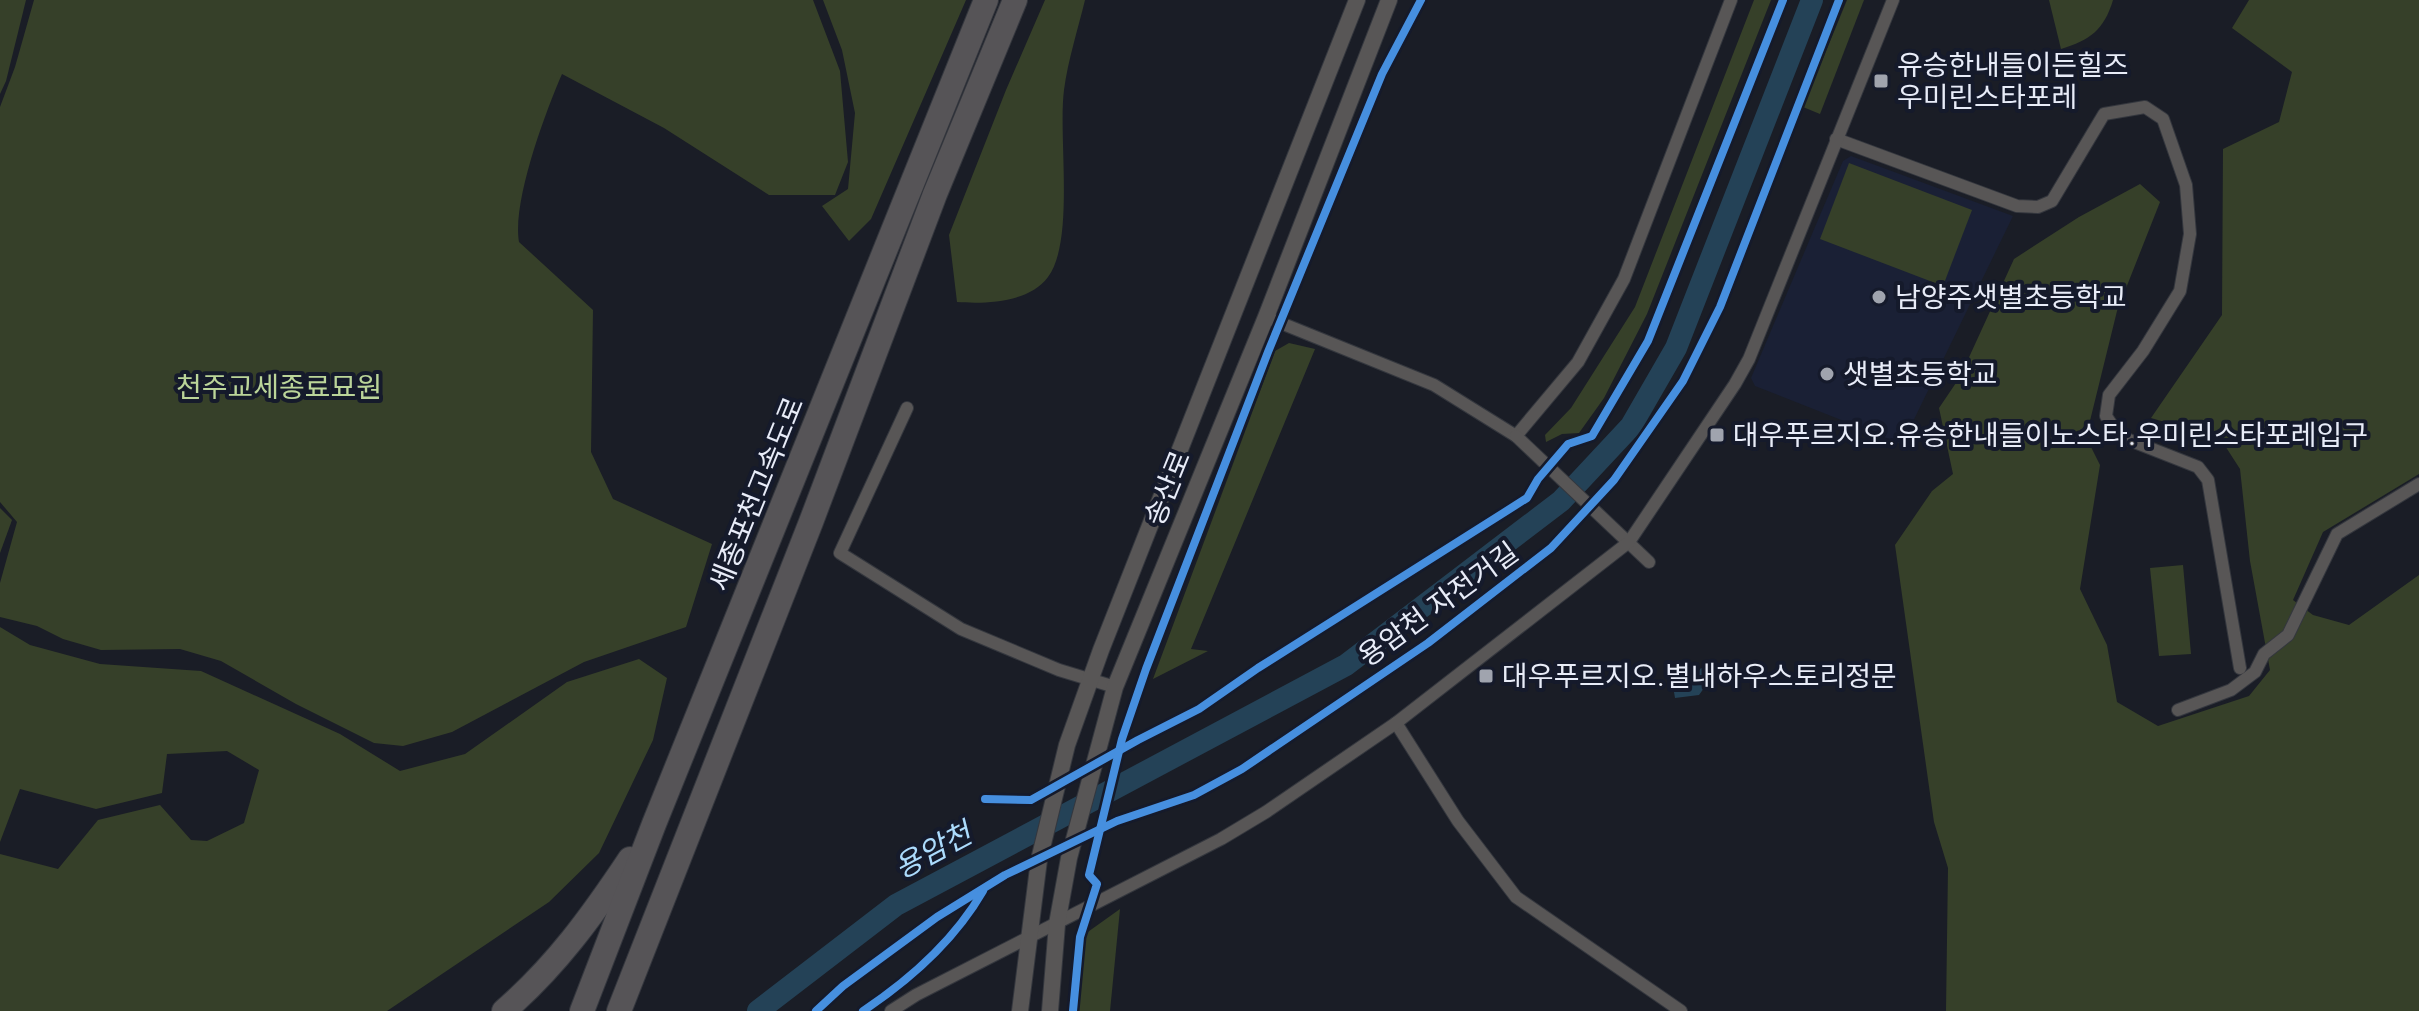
<svg xmlns="http://www.w3.org/2000/svg" width="2419" height="1011" viewBox="0 0 2419 1011" font-family="Jost,'Noto Sans KR',sans-serif">
	<style>
		.built { fill: #1a2035 }
		.green { fill: #364029 }
		.water { fill: #244257 }
		.lines { fill: none; stroke-linecap: round; stroke-linejoin: round }
		.river { stroke: #244257; stroke-width: 22 }
		.minor-casing { stroke: #34373e; stroke-width: 14 }
		.tertiary-casing { stroke: #34373e; stroke-width: 18 }
		.motorway-casing { stroke: #34373e; stroke-width: 26 }
		.minor { stroke: #585656; stroke-width: 12 }
		.tertiary { stroke: #585656; stroke-width: 16 }
		.motorway { stroke: #565457; stroke-width: 24 }
		.cycleway-casing { stroke: #151a2b; stroke-width: 13 }
		.cycleway { stroke: #468fdf; stroke-width: 8 }
		.poi-dot { fill: #a0a4ae; stroke: #151a2b; stroke-width: 3 }
		.labels { text-anchor: middle; stroke-width: 8; stroke-linejoin: round; paint-order: stroke }
		.poi-label { font-size: 28px; fill: #e8ecf8; stroke: #151a2b; text-anchor: start }
		.park-label { font-size: 28px; fill: #bbd599; stroke: #151a2b }
		.street-label { font-size: 28px; fill: #e8ecf8; stroke: #151a2b }
		.water-label { font-size: 30px; font-style: italic; fill: #acdbfc; stroke: #151a2b }
	</style>
	<rect width="100%" height="100%" fill="#1a1d26"/>
	<path class="built" d="M1851,156L2013,216L1902,444L1755,386L1751,378L1843,161Z"/>
	<g class="green">
		<path d="M0,0H26L6,81L0,94Z"/>
		<path d="M34,0H813L840,71L848,162L835,195H769L664,128L562,74C545,113 512,202 519,242L593,310L591,452L613,499L712,544L686,627L584,662L452,732L403,746L374,743L296,704L221,661L180,649L101,650L63,639L37,626L0,617V583L17,522L0,502V107L15,67Z"/>
		<path d="M823,0H966L871,219L849,241L822,206L848,189L855,113L842,50Z"/>
		<path d="M1045,0H1085C1078,29 1068,60 1064,90C1058,137 1075,241 1048,277C1029,303 985,304 957,302L949,235L1006,90Z"/>
		<path d="M1754,0H1771L1647,314L1604,398L1579,433L1562,434L1546,442L1545,435L1571,408L1635,307Z"/>
		<path d="M1847,0H1864L1820,114L1803,107Z"/>
		<path d="M2049,0H2113C2104,30 2090,40 2061,49Z"/>
		<path d="M2249,0H2419V474L2323,532L2293,600L2313,615L2349,625L2419,575V1011H1946L1948,868L1934,822L1895,545L1932,491L1953,474L1939,408L1960,377L2014,259L2079,217L2140,184L2160,202L2117,311L2086,437L2100,465L2080,589L2107,645L2117,702L2158,726L2249,696L2270,670L2250,561L2240,469L2220,438L2151,418L2222,315L2223,149L2279,122L2292,72L2232,28Z"/>
		<path d="M1849,163L1972,210L1943,286L1820,239Z"/>
		<path d="M1289,343L1315,349L1191,649L1208,651L1153,679L1275,351Z"/>
		<path d="M0,508L12,520L0,553Z"/>
		<path d="M2183,565L2191,654L2159,656L2150,568Z"/>
		<path d="M0,627L30,645L100,664L201,671L340,734L400,771L465,754L567,682L639,659L667,678L653,740L599,853L549,902L387,1011H0V854L58,869L98,820L160,805L191,840L207,841L244,823L259,770L227,751L167,754L162,793L96,809L20,789L0,842Z"/>
		<path d="M1120,909L1110,1011H1076L1085,934Z"/>
	</g>
	<path class="water" d="M1701,668L1714,674L1699,695L1675,698L1673,686L1691,682Z"/>
	<g class="lines">
		<path class="river" d="M758,1011L896,905L1346,665L1561,501L1631,426L1676,348L1812,0"/>
		<defs>
			<g id="minor">
				<path d="M1836,139L2017,206L2038,207L2052,201L2104,114L2145,107L2163,119L2186,185L2190,234L2180,291L2143,351L2109,395L2106,416L2119,436L2198,467L2208,480L2240,668"/>
				<path d="M1266,317L1434,385L1516,436L1578,362L1624,279L1731,0"/>
				<path d="M907,408L840,553L961,629L1059,670L1115,687"/>
				<path d="M1516,436L1649,562"/>
				<path d="M2178,710L2231,690L2255,672L2264,654L2288,635L2337,534L2419,484"/>
				<path d="M1396,723L1458,821L1516,897L1681,1011"/>
				<path d="M891,1011L916,995L1221,839L1266,812L1396,723L1629,542L1735,384L1749,359L1893,0"/>
			</g>
			<g id="tertiary">
				<path d="M1020,1011L1039,860L1067,745L1101,650L1357,0"/>
				<path d="M1050,1011L1057,924L1069,858L1115,687L1266,317L1389,0"/>
			</g>
			<g id="motorway">
				<path d="M504,1011C556,966 592,916 630,859"/>
				<path d="M582,1011L654,824L986,0"/>
				<path d="M619,1011L811,522L935,194L1015,0"/>
			</g>
		</defs>
		<use href="#minor" class="minor-casing"/>
		<use href="#tertiary" class="tertiary-casing"/>
		<use href="#motorway" class="motorway-casing"/>
		<use href="#minor" class="minor"/>
		<use href="#tertiary" class="tertiary"/>
		<use href="#motorway" class="motorway"/>
		<defs>
			<g id="cycleway">
				<path d="M985,799L1031,800L1138,740L1199,709L1258,668L1527,498L1538,479L1568,444L1592,436L1648,341L1783,0"/>
				<path d="M816,1011L843,986L937,917L1005,875L1117,821L1194,795L1242,769L1428,643L1551,548L1614,480L1683,381L1720,307L1839,0"/>
				<path d="M863,1011C911,979 954,941 983,891"/>
				<path d="M1073,1011L1080,937L1097,884L1089,875L1122,739L1146,669L1268,352L1382,74L1421,0"/>
			</g>
		</defs>
		<use href="#cycleway" class="cycleway-casing"/>
		<use href="#cycleway" class="cycleway"/>
	</g>
	<g class="poi-dot">
		<rect x="1873" y="73" width="16" height="16" rx="4"/>
		<circle cx="1879" cy="297" r="8"/>
		<circle cx="1827" cy="374" r="8"/>
		<rect x="1709" y="427" width="16" height="16" rx="4"/>
		<rect x="1478" y="668" width="16" height="16" rx="4"/>
	</g>
	<g class="labels">
		<g class="poi-label">
			<text x="1897" y="75">유승한내들이든힐즈<tspan x="1897" dy="32">우미린스타포레</tspan></text>
			<text x="1895" y="307">남양주샛별초등학교</text>
			<text x="1843" y="384">샛별초등학교</text>
			<text x="1733" y="445">대우푸르지오.유승한내들이노스타.우미린스타포레입구</text>
			<text x="1502" y="686">대우푸르지오.별내하우스토리정문</text>
		</g>
		<g class="park-label">
			<text x="279" y="397">천주교세종료묘원</text>
		</g>
		<g class="street-label">
			<text transform="translate(1167 488) rotate(-68)" y="10">송산로</text>
			<text transform="translate(756 494) rotate(-68)" y="10">세종포천고속도로</text>
			<text transform="translate(1438 604) rotate(-36)" y="10">용암천 자전거길</text>
		</g>
		<g class="water-label">
			<text transform="translate(933 851) rotate(-28)" y="10">용암천</text>
		</g>
	</g>
</svg>
